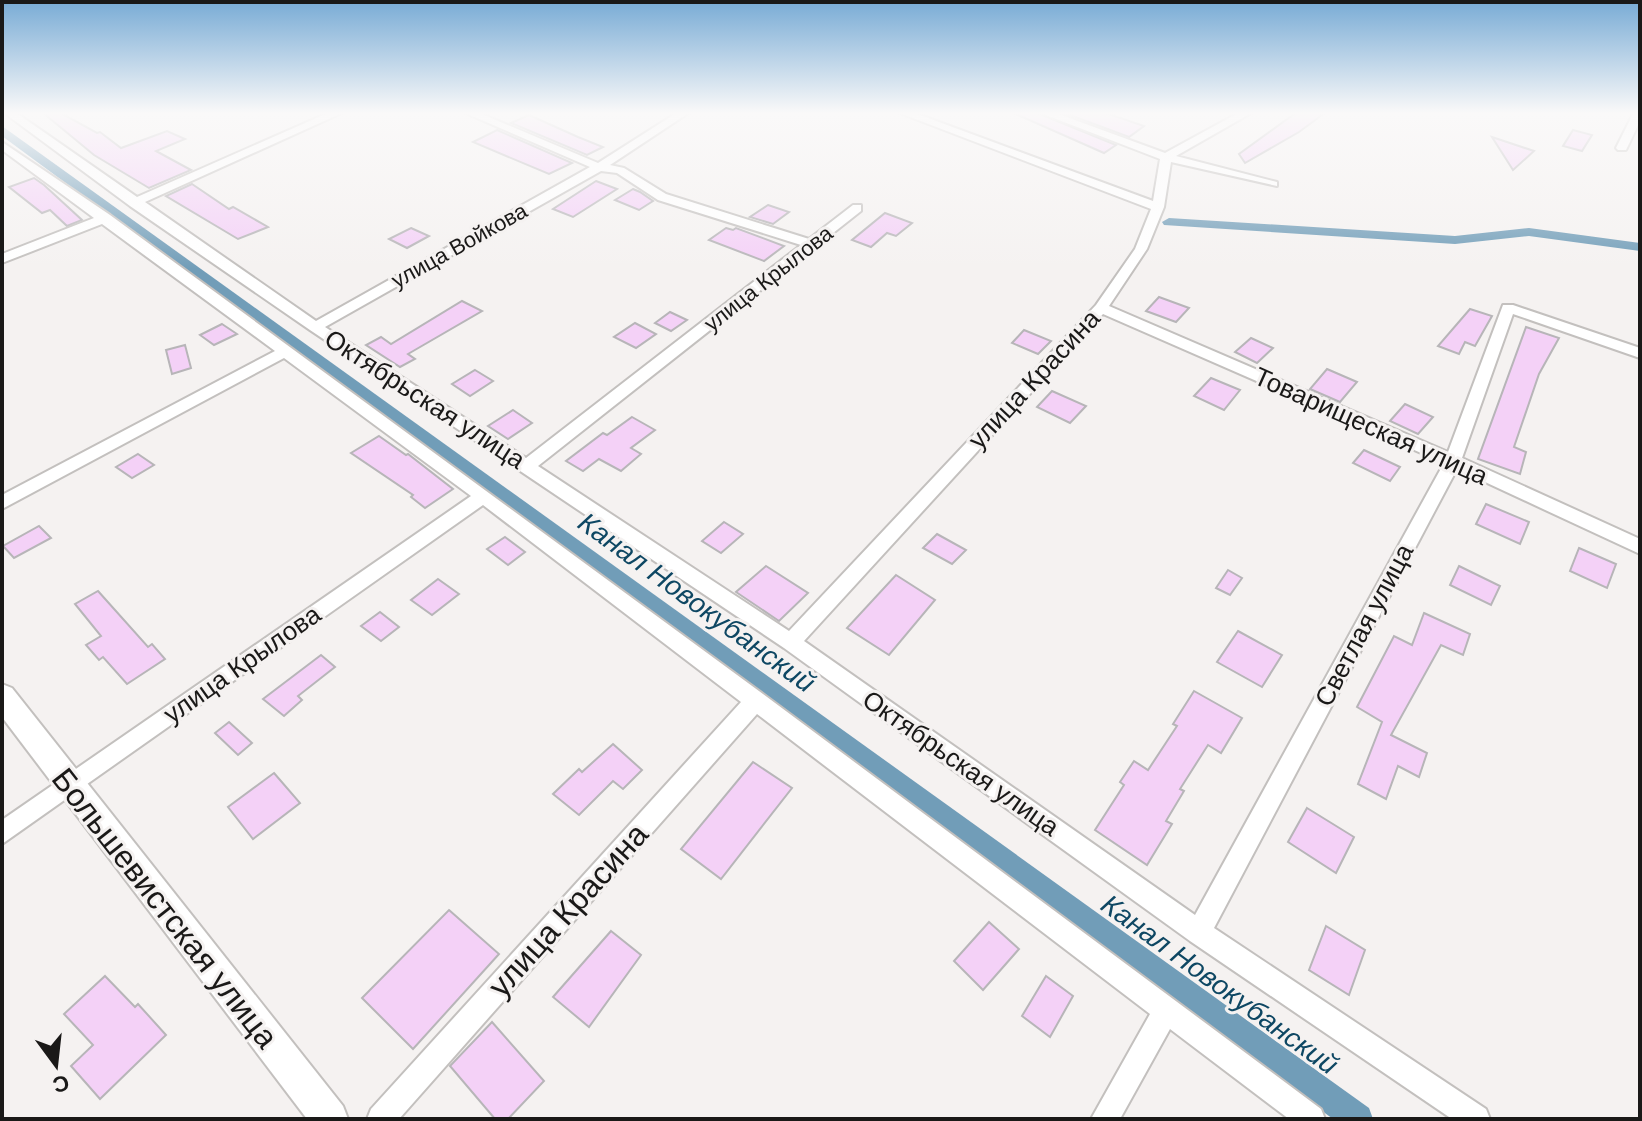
<svg xmlns="http://www.w3.org/2000/svg" width="1642" height="1121" viewBox="0 0 1642 1121" font-family="'DM Sans',sans-serif">
	<style>
		.lines { fill: none; stroke-linecap: round; stroke-linejoin: round }
		.canal { fill: #719db8; fill-rule: evenodd }
		.building { fill: #f4d1f7; stroke: #b7b5b8; stroke-width: 2 }
		.minor-casing { stroke: #c3c0be; stroke-width: 4 }
		.tertiary-casing { stroke: #c3c0be; stroke-width: 4 }
		.minor { fill: #fff; fill-rule: evenodd }
		.tertiary { fill: #fff; fill-rule: evenodd }
		.labels { text-anchor: middle; stroke-width: 6; stroke-linejoin: round; paint-order: stroke }
		.far-street-label { font-size: 22px; fill: #1a1918; stroke: #f5f2f1 }
		.street-label { font-size: 26px; fill: #1a1918; stroke: #f5f2f1 }
		.water-label { font-size: 28px; font-style: italic; fill: #0e4763; stroke: #f5f2f1 }
		.near-street-label { font-size: 32px; fill: #1a1918; stroke: #f5f2f1 }
	</style>
	<rect width="100%" height="100%" fill="#f5f2f1"/>
	<g class="lines">
		<g class="canal">
			<path d="M2,126L1369,1108L1373,1119H1333L2,136Z"/>
			<path d="M1169,218L1455,236L1529,228L1640,243V251L1529,236L1455,244L1164,225L1162,222Z"/>
		</g>
	</g>
	<g class="building">
		<path d="M42,112H59L97,133L100,132L121,148L167,131L185,139L156,151L191,170L149,188L94,155Z"/>
		<path d="M1011,112H1035L1116,145L1104,153Z"/>
		<path d="M1062,112H1103L1144,126L1129,137Z"/>
		<path d="M1297,112H1326L1299,132L1245,163L1239,154Z"/>
		<path d="M529,115L578,137L603,147L587,155L511,123Z"/>
		<path d="M497,130L572,163L549,174L473,142Z"/>
		<path d="M1573,130L1592,135L1582,151L1563,146Z"/>
		<path d="M1492,137L1534,151L1513,170Z"/>
		<path d="M34,178L44,185L82,220L67,226L50,210L42,213L9,187Z"/>
		<path d="M596,181L617,189L573,217L553,209Z"/>
		<path d="M192,184L229,209L233,207L268,227L238,239L166,196Z"/>
		<path d="M633,189L640,192L653,201L639,210L615,200Z"/>
		<path d="M768,205L789,212L773,224L750,217Z"/>
		<path d="M885,213L912,223L896,236L887,233L871,247L852,240Z"/>
		<path d="M411,228L429,236L407,248L389,239Z"/>
		<path d="M726,228L733,230L736,228L784,246L764,261L709,240Z"/>
		<path d="M1159,297L1189,308L1176,322L1146,311Z"/>
		<path d="M462,301L482,311L408,354L415,359L400,367L366,345L381,337L391,344Z"/>
		<path d="M1470,309L1492,316L1475,346L1465,342L1459,354L1438,346Z"/>
		<path d="M670,312L687,320L671,331L655,323Z"/>
		<path d="M635,323L656,334L636,348L614,337Z"/>
		<path d="M222,324L237,334L214,345L200,335Z"/>
		<path d="M1526,327L1559,338L1539,374L1514,447L1526,452L1520,474L1478,459Z"/>
		<path d="M1024,330L1051,341L1038,354L1012,343Z"/>
		<path d="M1251,338L1273,348L1257,363L1235,352Z"/>
		<path d="M185,345L191,368L172,374L166,350Z"/>
		<path d="M1327,369L1357,382L1340,402L1310,389Z"/>
		<path d="M475,370L493,381L470,396L452,384Z"/>
		<path d="M1211,378L1240,390L1224,410L1194,396Z"/>
		<path d="M1052,391L1086,406L1070,423L1037,407Z"/>
		<path d="M1405,404L1433,417L1418,434L1390,421Z"/>
		<path d="M513,410L532,423L508,439L488,426Z"/>
		<path d="M632,417L655,430L631,448L641,454L621,471L599,459L583,471L566,461L603,433L607,435Z"/>
		<path d="M379,436L406,455L408,454L453,489L425,508L411,497L413,495L351,453Z"/>
		<path d="M1364,450L1400,467L1390,481L1353,463Z"/>
		<path d="M138,454L154,465L132,478L116,467Z"/>
		<path d="M1486,504L1529,522L1520,544L1476,524Z"/>
		<path d="M724,522L743,534L721,553L702,541Z"/>
		<path d="M39,526L51,538L14,558L3,546Z"/>
		<path d="M937,534L966,550L952,564L923,548Z"/>
		<path d="M505,537L525,552L508,565L487,549Z"/>
		<path d="M1579,548L1616,564L1607,588L1570,571Z"/>
		<path d="M766,566L808,593L779,621L736,592Z"/>
		<path d="M1459,566L1500,586L1491,605L1450,585Z"/>
		<path d="M1228,570L1242,578L1230,595L1216,588Z"/>
		<path d="M896,575L935,600L889,655L847,628Z"/>
		<path d="M438,579L459,594L432,615L411,600Z"/>
		<path d="M98,591L148,647L152,644L165,659L127,684L103,657L99,660L86,645L101,636L75,604Z"/>
		<path d="M380,612L399,627L381,641L361,626Z"/>
		<path d="M1424,613L1470,634L1463,655L1441,645L1391,735L1427,753L1419,777L1398,766L1386,799L1358,784L1382,722L1357,707L1394,636L1412,645Z"/>
		<path d="M1238,631L1282,655L1262,687L1217,662Z"/>
		<path d="M321,655L335,667L298,696L302,700L284,716L263,699Z"/>
		<path d="M1194,691L1242,718L1221,753L1208,745L1180,789L1184,791L1166,821L1172,824L1147,865L1095,830L1124,785L1120,782L1134,761L1148,770L1177,726L1173,724Z"/>
		<path d="M229,722L252,743L238,755L215,733Z"/>
		<path d="M613,744L642,770L623,789L613,781L579,815L553,794L579,769L582,772Z"/>
		<path d="M753,762L792,788L721,879L681,849Z"/>
		<path d="M274,773L300,803L253,839L228,807Z"/>
		<path d="M1307,808L1354,837L1336,873L1288,842Z"/>
		<path d="M449,910L499,954L413,1049L362,998Z"/>
		<path d="M989,922L1019,949L983,990L954,961Z"/>
		<path d="M1326,926L1365,950L1349,995L1309,970Z"/>
		<path d="M611,931L641,955L589,1027L553,997Z"/>
		<path d="M105,976L135,1007L138,1004L166,1035L100,1099L71,1066L93,1045L64,1014Z"/>
		<path d="M1046,976L1073,996L1050,1037L1022,1016Z"/>
		<path d="M492,1022L544,1081L508,1119H495L450,1066Z"/>
	</g>
	<g class="lines">
		<defs>
			<g id="minor">
				<path d="M3,112H15L137,197L330,112H344L145,202L316,321L590,167L463,112H477L598,163L678,112H690L610,165L624,168L666,194L809,239L853,205H861V211L538,466L789,631L1096,305L1135,249L1151,209L897,112H912L1153,201L1160,159L1038,112H1053L1165,153L1240,112H1253L1176,156L1277,182V186L1171,162L1164,207L1147,249L1109,306L1448,452L1503,305H1513L1640,348V358L1513,314L1462,458L1640,539V554L1457,469L1214,928L1486,1109L1490,1119H1452L1190,941L784,648L310,330L130,206ZM601,171L617,173L658,200L801,245L526,458L325,327ZM1103,314L1444,463L1195,915L804,641Z"/>
				<path d="M1634,112H1640V121L1626,150H1618L1616,148Z"/>
				<path d="M2,142L110,215L763,694L1321,1109L1325,1119H1289L1170,1029L1120,1119H1091L1150,1014L757,714L399,1119H367L371,1109L741,702L483,505L2,844V820L471,496L284,358L2,509V495L275,351L102,224L2,263V254L94,218L2,150Z"/>
			</g>
			<path id="tertiary" d="M2,684L12,688L343,1106L348,1119H307L2,717Z"/>
		</defs>
		<use href="#minor" class="minor-casing"/>
		<use href="#tertiary" class="tertiary-casing"/>
		<use href="#minor" class="minor"/>
		<use href="#tertiary" class="tertiary"/>
	</g>
	<linearGradient id="sky" x2="0" y2="1"><stop stop-color="#78abd5"/><stop offset="0.42" stop-color="#faf9f9"/><stop offset="1" stop-color="#faf9f9" stop-opacity="0"/></linearGradient>
	<rect width="1642" height="269" fill="url(#sky)"/>
	<g class="labels">
		<g class="far-street-label">
			<text transform="translate(459 245) rotate(-29)" y="8">улица Войкова</text>
			<text transform="translate(768 278) rotate(-38)" y="8">улица Крылова</text>
		</g>
		<g class="street-label">
			<text transform="translate(1034 379) rotate(-47)" y="9">улица Красина</text>
			<text transform="translate(425 399) rotate(33)" y="9">Октябрьская улица</text>
			<text transform="translate(1371 426) rotate(24)" y="9">Товарищеская улица</text>
			<text transform="translate(1364 625) rotate(-62)" y="9">Светлая улица</text>
			<text transform="translate(242 664) rotate(-35)" y="9">улица Крылова</text>
			<text transform="translate(961 763) rotate(35)" y="9">Октябрьская улица</text>
		</g>
		<g class="water-label">
			<text transform="translate(697 602) rotate(36)" y="10">Канал Новокубанский</text>
			<text transform="translate(1220 984) rotate(36)" y="10">Канал Новокубанский</text>
		</g>
		<g class="near-street-label">
			<text transform="translate(165 908) rotate(52)" y="11">Большевистская улица</text>
			<text transform="translate(568 910) rotate(-48)" y="11">улица Красина</text>
		</g>
	</g>
	<rect width="1642" height="1121" fill="none" stroke="#1a1918" stroke-width="8"/>
	<g transform="translate(56 1065) rotate(165)" stroke="#f5f2f1" stroke-width="6" paint-order="stroke">
	<path d="M0-6L14 30L0 20L-14 30Z" fill="#1a1918"/>
	<text y="-12" font-size="22" font-weight="bold" text-anchor="middle" fill="#1a1918">С</text>
	</g>
</svg>
